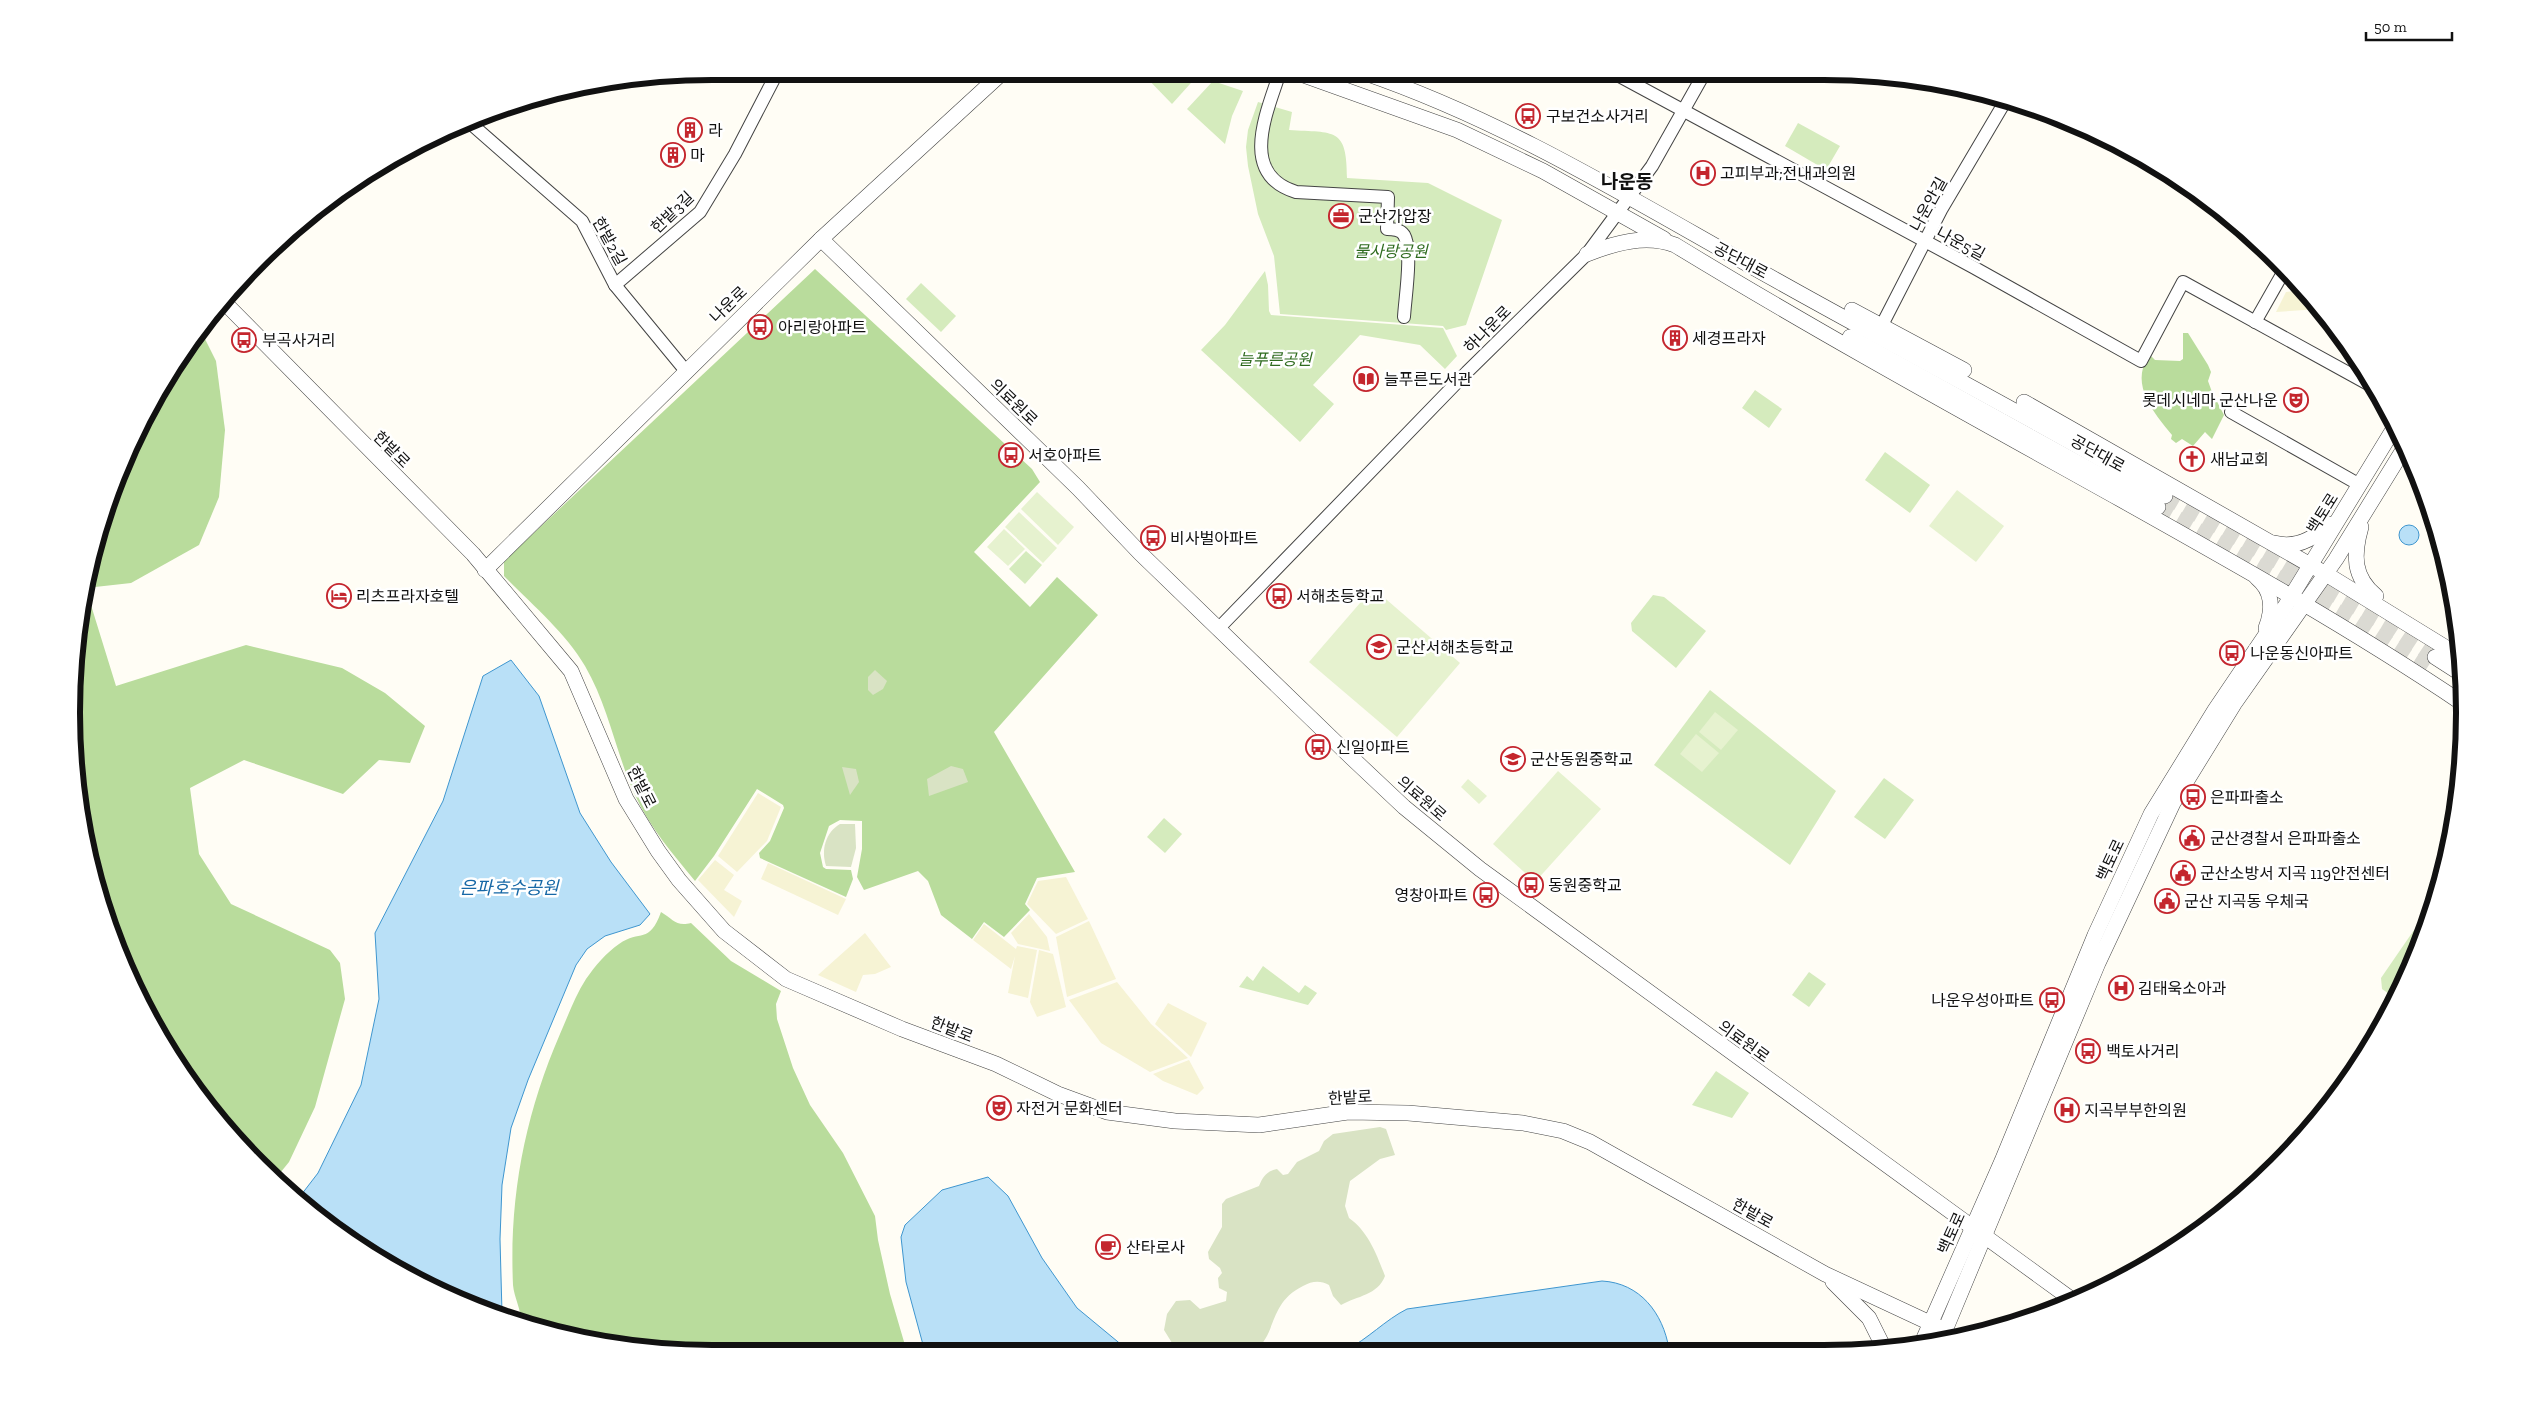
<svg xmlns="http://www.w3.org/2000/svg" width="2536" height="1425" viewBox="0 0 2536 1425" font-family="'Zilla Slab','Noto Sans KR',serif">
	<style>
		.farmland { fill: #f6f3d4 }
		.green { fill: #d5ebbd }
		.forest { fill: #b9dc9c }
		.cemetery { fill: #d9e3c4 }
		.pitch { fill: #e6f2cf }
		.water { fill: #b9e0f7; stroke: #3f96cf }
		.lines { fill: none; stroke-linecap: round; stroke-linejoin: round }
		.tertiary-tunnel { stroke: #dbdad3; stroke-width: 15; stroke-dasharray: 15 8; stroke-linecap: butt }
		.minor-casing { stroke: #444; stroke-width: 14 }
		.tertiary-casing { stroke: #444; stroke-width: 16 }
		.minor { stroke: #fff; stroke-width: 12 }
		.tertiary { stroke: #fff; stroke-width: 15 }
		.labels { text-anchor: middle; stroke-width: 5; stroke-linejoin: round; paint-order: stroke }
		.poi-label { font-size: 16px; fill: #111; stroke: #fff; text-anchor: start }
		.street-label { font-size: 16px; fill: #111; stroke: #fff }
		.park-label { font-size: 16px; font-style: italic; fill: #2f6b1f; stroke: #fff }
		.water-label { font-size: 18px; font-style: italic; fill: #1768a6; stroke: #fff }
		.quarter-label { font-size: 19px; font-weight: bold; fill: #111; stroke: #fff }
		.rim { fill: none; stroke: #111; stroke-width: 6 }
	</style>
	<rect width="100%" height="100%" fill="#fffdf5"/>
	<g class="farmland">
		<path d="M2302,290L2320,309L2276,312L2286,292Z"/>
		<path d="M758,793L781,807L767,841L737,872L718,856Z"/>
		<path d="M715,860L734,875L724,890L742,901L734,917L698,880Z"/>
		<path d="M768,863L846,899L838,915L761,879Z"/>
		<path d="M1066,877L1088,919L1056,934L1027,904L1038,881Z"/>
		<path d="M1029,914L1047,937L1050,951L1018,944L1011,933Z"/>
		<path d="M1089,921L1116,979L1067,997L1056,937Z"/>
		<path d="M984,924L1016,949L1017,946L1037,950L1028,998L1008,993L1015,956L1011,969L973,940Z"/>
		<path d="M865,933L891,967L875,974L863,975L856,992L818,975Z"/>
		<path d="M1039,950L1053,954L1066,1007L1037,1017L1030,1002Z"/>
		<path d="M1117,982L1151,1024L1188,1058L1150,1072L1101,1043L1069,1000Z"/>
		<path d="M1168,1003L1207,1023L1191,1057L1155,1024Z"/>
		<path d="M1189,1060L1204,1088L1197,1095L1163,1081L1153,1074Z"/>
	</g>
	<g class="green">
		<path d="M1143,72H1191L1199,74L1172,104L1142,73Z"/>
		<path d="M1213,81L1243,91L1232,116L1225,144L1187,109Z"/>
		<path d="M1258,102L1292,112L1289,130C1335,133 1347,127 1347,178L1428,183L1502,220L1466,325L1446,330L1443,326L1280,314L1274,256L1258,214L1248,166L1246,147L1248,130Z"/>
		<path d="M1798,123L1840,146L1826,170L1785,146Z"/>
		<path d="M1265,271L1268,285L1269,311L1271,315L1443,328L1457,356L1445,369L1420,345L1360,335L1313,385L1334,404L1300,442L1201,350L1225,325Z"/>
		<path d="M921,283L956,316L941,332L906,299Z"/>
		<path d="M1755,390L1782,409L1769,428L1742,408Z"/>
		<path d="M1885,452L1930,485L1910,513L1865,480Z"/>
		<path d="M2435,525L2445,560C2435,555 2429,535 2435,525Z"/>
		<path d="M1026,551L1042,565L1025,584L1009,569Z"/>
		<path d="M1653,595L1664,597L1706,631L1676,668L1632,631L1631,623Z"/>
		<path d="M1710,690L1836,791L1790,865L1654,765Z"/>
		<path d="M1884,778L1914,800L1885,839L1854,817Z"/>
		<path d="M1164,818L1182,834L1165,853L1147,837Z"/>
		<path d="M2414,930L2423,936L2395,998L2382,989L2381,978Z"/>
		<path d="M1263,966L1299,993L1305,985L1317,993L1308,1005L1239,987L1247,976L1253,981Z"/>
		<path d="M1809,972L1826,984L1809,1007L1792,995Z"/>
		<path d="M1716,1071L1749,1093L1732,1118L1692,1105Z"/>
	</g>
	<g class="forest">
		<path d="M815,269L1032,469L1040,482L974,552L1030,607L1057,577L1098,615L994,732L1075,872L1037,878L1025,904L1030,910L1004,937L984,922L972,939L941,915L928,881L918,871L864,890L857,877L862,849V821L840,820L829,826L820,853L823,867L826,869L851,870L853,879L846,897L760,858L759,853L770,841L784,808L783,805L757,789L714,856L695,881C674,855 650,828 636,797C616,755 609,707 585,666C565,632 531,604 504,576V561Z"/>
		<path d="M200,329L216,361L225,430L219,497L199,545L131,583L86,588L93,547L120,467L179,356Z"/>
		<path d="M2183,333H2188L2208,365L2211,372L2208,381L2212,392L2224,415L2212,439L2205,432L2193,446L2182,439L2176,443L2171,439L2172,435C2154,413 2130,385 2148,357L2151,356L2155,360L2180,361L2183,359Z"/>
		<path d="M86,589L116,686L246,645L342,668L385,693L425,726L410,763L379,760L343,794L244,760L190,788L199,854L231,904L330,950L340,963L345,999L315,1107L289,1162L276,1178L231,1136L179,1069L120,958L93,878L73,755V670Z"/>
		<path d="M661,912C673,919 676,927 691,923L731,961L781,991L776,1004L777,1019L793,1068L810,1105L843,1153L875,1216L878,1240L890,1294L907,1352H671L546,1332L521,1321C521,1309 514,1297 513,1285C509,1196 525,1115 560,1034C568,1016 575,996 586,979C595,966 606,953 619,944C640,929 649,945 661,912Z"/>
	</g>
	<g class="cemetery">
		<path d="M875,670L887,681L883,689L873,695L868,690V677Z"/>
		<path d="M951,766L963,769L968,782L929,796L927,779Z"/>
		<path d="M842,767L856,769L859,782L850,795Z"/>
		<path d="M840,824H855L856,848L851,867L826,866C821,850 825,833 840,824Z"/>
		<path d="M1380,1127L1386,1129L1395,1155L1380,1159L1350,1181L1345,1206L1349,1218C1368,1231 1377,1255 1385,1276C1378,1295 1357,1296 1341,1305L1333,1296L1329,1285C1320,1280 1312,1281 1303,1286C1268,1303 1277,1335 1255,1350L1177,1351L1164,1330L1167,1314L1176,1301L1190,1300L1200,1309L1226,1301L1227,1292L1219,1288L1218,1278L1222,1273L1220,1268L1209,1259L1208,1252L1222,1227V1204L1226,1199L1259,1186C1263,1176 1267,1171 1277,1169L1283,1175L1288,1174L1297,1162L1319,1151L1324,1141L1333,1134Z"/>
	</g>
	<g class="pitch">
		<path d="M1957,490L2004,526L1976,562L1929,526Z"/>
		<path d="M1037,492L1074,527L1058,545L1021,509Z"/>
		<path d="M1019,512L1057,548L1043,563L1005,527Z"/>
		<path d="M1004,529L1025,549L1008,566L987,547Z"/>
		<path d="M1373,588L1460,663L1397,737L1309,662Z"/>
		<path d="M1715,712L1738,730L1721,750L1699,732Z"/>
		<path d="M1696,734L1719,753L1702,772L1680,754Z"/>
		<path d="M1558,771L1601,809L1535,882L1493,844Z"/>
		<path d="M1468,779L1487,796L1479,804L1461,787Z"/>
	</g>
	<g class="water">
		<circle cx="2409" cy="535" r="10"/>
		<path d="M511,660L539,696L580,813L611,862L650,914L640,925L605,936L587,949L576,965L528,1080L511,1128L502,1185L500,1239L502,1313L392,1268L322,1221L298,1199L318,1173L361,1085L379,999L375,933L443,801L483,676Z"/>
		<path d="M988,1177L1008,1196L1042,1258L1077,1308L1129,1351L925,1352L906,1282L901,1237L905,1225L942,1190Z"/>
		<path d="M1602,1281C1640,1283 1663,1313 1669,1349L1346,1350C1368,1339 1385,1320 1407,1309Z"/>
	</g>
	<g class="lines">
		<g class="tertiary-tunnel">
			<path d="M2165,496L2391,628L2435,657"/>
			<path d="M2158,507L2351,619L2427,668"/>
		</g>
		<defs>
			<g id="minor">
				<path d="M973,72L996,78"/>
				<path d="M1280,72C1267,112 1238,174 1296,192L1388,197L1387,229C1393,229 1400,229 1404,235C1413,251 1405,298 1404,317"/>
				<path d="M1612,72L1973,267L2141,361L2183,282L2372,386"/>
				<path d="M469,122L582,221L615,285L685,370"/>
				<path d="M615,285L700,212L735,154L778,71"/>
				<path d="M2255,322L2284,271"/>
				<path d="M1882,325L1941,210L2006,100"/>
				<path d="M2231,412L2360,485"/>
				<path d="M1219,628L1467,372L1587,254L1652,166L1705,72"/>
			</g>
			<g id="tertiary">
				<path d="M1295,72L1457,130L1543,171L1664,239"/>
				<path d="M1362,72C1509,122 1639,204 1774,279C1904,352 2036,420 2165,496"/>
				<path d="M821,239L1078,488L1140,553L1352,758L1404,807L1480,869L2071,1299"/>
				<path d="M1587,254C1615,243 1646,234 1675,245C1821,334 1971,416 2120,499C2236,564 2352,629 2462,703"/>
				<path d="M222,300L473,554L571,671L626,799L658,851L679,880L724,931L786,979L902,1029L996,1064L1058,1094L1107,1112L1175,1121L1259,1125L1348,1112L1408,1113L1523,1123L1563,1131L1590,1142L1825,1274L1945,1330"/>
				<path d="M1852,310L1964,370"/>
				<path d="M1850,337L2158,507"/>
				<path d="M2024,402L2326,574L2461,657"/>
				<path d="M2361,527C2353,555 2353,577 2376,596"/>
				<path d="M2274,543C2296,549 2314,539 2329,524"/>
				<path d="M485,570L821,239L1003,72"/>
				<path d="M2257,578C2273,591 2273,610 2266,628"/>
				<path d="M2435,657L2463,675"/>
				<path d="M1833,1282L1869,1318L1884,1348"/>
				<path d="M1941,1340L2098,963L2173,803L2234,704L2336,559L2405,447"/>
				<path d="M1921,1345L2002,1161L2095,935L2151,814L2215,710L2286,605L2396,425"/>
			</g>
		</defs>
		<use href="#minor" class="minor-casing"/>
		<use href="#tertiary" class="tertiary-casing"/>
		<use href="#minor" class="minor"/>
		<use href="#tertiary" class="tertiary"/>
	</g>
	<defs>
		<symbol id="bus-ring" viewBox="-11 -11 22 22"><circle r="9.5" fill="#fff" stroke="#c4262e" stroke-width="1.5"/><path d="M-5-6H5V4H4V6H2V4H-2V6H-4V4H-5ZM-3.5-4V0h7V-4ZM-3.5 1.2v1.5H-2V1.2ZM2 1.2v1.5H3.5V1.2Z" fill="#c4262e"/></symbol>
		<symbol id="building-ring" viewBox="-11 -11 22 22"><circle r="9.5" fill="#fff" stroke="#c4262e" stroke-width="1.5"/><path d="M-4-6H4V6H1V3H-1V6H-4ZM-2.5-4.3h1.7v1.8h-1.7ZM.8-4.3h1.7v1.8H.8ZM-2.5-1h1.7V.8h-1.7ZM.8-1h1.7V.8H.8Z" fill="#c4262e"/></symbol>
		<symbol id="hospital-ring" viewBox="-11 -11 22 22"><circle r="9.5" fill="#fff" stroke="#c4262e" stroke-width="1.5"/><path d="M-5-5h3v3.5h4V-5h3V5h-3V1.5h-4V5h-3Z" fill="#c4262e"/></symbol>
		<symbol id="office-ring" viewBox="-11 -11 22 22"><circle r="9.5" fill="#fff" stroke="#c4262e" stroke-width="1.5"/><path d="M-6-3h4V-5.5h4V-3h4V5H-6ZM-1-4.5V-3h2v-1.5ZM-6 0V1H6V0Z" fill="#c4262e"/></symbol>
		<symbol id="library-ring" viewBox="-11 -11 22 22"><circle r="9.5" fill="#fff" stroke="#c4262e" stroke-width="1.5"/><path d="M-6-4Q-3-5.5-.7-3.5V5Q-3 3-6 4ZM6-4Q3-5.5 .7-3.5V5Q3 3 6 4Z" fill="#c4262e"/></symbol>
		<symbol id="theatre-ring" viewBox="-11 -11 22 22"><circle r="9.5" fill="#fff" stroke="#c4262e" stroke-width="1.5"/><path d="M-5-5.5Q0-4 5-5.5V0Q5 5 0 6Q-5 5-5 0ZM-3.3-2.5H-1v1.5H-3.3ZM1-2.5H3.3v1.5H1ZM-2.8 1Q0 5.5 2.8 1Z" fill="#c4262e"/></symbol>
		<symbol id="church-ring" viewBox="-11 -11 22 22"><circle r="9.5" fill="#fff" stroke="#c4262e" stroke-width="1.5"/><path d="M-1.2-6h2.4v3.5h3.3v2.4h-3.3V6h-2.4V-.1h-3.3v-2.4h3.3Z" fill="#c4262e"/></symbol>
		<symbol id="hotel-ring" viewBox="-11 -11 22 22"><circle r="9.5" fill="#fff" stroke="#c4262e" stroke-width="1.5"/><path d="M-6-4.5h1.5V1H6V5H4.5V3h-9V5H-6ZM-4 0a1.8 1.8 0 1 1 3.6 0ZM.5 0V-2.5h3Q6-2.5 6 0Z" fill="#c4262e"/></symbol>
		<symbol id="school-ring" viewBox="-11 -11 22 22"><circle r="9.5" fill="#fff" stroke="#c4262e" stroke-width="1.5"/><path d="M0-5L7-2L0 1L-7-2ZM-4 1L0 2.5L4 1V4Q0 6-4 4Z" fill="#c4262e"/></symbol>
		<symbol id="civic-ring" viewBox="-11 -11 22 22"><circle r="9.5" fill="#fff" stroke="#c4262e" stroke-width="1.5"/><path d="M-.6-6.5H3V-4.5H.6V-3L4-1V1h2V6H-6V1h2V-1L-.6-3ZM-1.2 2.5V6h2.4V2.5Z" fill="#c4262e"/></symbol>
		<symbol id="cafe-ring" viewBox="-11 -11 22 22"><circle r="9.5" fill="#fff" stroke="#c4262e" stroke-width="1.5"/><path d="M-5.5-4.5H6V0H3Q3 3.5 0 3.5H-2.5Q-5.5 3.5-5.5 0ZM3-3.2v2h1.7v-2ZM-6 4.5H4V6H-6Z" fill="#c4262e"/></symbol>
	</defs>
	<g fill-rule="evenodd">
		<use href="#bus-ring" x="1514" y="102" width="28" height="28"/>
		<use href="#building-ring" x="676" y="116" width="28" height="28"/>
		<use href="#building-ring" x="659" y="141" width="28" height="28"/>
		<use href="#hospital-ring" x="1689" y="159" width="28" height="28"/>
		<use href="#office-ring" x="1327" y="202" width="28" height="28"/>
		<use href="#bus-ring" x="746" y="313" width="28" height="28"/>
		<use href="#building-ring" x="1661" y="324" width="28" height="28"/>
		<use href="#bus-ring" x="230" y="326" width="28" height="28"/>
		<use href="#library-ring" x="1352" y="365" width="28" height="28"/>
		<use href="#theatre-ring" x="2282" y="386" width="28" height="28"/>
		<use href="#bus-ring" x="997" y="441" width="28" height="28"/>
		<use href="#church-ring" x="2178" y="445" width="28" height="28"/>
		<use href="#bus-ring" x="1139" y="524" width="28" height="28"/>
		<use href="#hotel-ring" x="325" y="582" width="28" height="28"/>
		<use href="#bus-ring" x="1265" y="582" width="28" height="28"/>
		<use href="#school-ring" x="1365" y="633" width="28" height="28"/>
		<use href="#bus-ring" x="2218" y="639" width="28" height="28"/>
		<use href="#bus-ring" x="1304" y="733" width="28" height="28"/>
		<use href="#school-ring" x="1499" y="745" width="28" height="28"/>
		<use href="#bus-ring" x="2179" y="783" width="28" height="28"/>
		<use href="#civic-ring" x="2178" y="824" width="28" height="28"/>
		<use href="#civic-ring" x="2169" y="859" width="28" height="28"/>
		<use href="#bus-ring" x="1517" y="871" width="28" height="28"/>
		<use href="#bus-ring" x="1472" y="881" width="28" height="28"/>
		<use href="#civic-ring" x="2153" y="887" width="28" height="28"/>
		<use href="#hospital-ring" x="2107" y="974" width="28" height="28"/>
		<use href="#bus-ring" x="2038" y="986" width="28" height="28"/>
		<use href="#bus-ring" x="2074" y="1037" width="28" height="28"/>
		<use href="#theatre-ring" x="985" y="1094" width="28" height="28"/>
		<use href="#hospital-ring" x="2053" y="1096" width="28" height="28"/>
		<use href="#cafe-ring" x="1094" y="1233" width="28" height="28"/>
	</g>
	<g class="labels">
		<g class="poi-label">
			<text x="1546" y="122">구보건소사거리</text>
			<text x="708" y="136">라</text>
			<text x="690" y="161">마</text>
			<text x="1720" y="179">고피부과;전내과의원</text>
			<text x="1358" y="222">군산가압장</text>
			<text x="778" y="333">아리랑아파트</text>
			<text x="1692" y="344">세경프라자</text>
			<text x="262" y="346">부곡사거리</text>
			<text x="1384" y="385">늘푸른도서관</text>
			<text x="2278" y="406" text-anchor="end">롯데시네마 군산나운</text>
			<text x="1028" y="461">서호아파트</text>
			<text x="2210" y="465">새남교회</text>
			<text x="1170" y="544">비사벌아파트</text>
			<text x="356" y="602">리츠프라자호텔</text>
			<text x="1296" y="602">서해초등학교</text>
			<text x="1396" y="653">군산서해초등학교</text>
			<text x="2250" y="659">나운동신아파트</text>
			<text x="1336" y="753">신일아파트</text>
			<text x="1530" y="765">군산동원중학교</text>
			<text x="2210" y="803">은파파출소</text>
			<text x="2210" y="844">군산경찰서 은파파출소</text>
			<text x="2200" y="879">군산소방서 지곡 119안전센터</text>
			<text x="1548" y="891">동원중학교</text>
			<text x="1468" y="901" text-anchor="end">영창아파트</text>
			<text x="2184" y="907">군산 지곡동 우체국</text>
			<text x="2138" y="994">김태욱소아과</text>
			<text x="2034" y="1006" text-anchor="end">나운우성아파트</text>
			<text x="2106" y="1057">백토사거리</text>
			<text x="1016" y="1114">자전거 문화센터</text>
			<text x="2084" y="1116">지곡부부한의원</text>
			<text x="1126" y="1253">산타로사</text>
		</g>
		<g class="street-label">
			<text transform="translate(1928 204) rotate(-61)" y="6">나운안길</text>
			<text transform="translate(672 212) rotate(-44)" y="6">한밭3길</text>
			<text transform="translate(610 241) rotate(61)" y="6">한밭2길</text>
			<text transform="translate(1961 243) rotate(28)" y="6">나운5길</text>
			<text transform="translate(1741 260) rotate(28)" y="6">공단대로</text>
			<text transform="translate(728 304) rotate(-44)" y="6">나운로</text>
			<text transform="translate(1487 329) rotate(-45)" y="6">하나운로</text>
			<text transform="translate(1014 402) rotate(44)" y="6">의료원로</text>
			<text transform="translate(392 449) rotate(45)" y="6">한밭로</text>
			<text transform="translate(2098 453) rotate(29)" y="6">공단대로</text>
			<text transform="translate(2322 513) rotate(-58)" y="6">백토로</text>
			<text transform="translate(642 787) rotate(63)" y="6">한밭로</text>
			<text transform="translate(1422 798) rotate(41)" y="6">의료원로</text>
			<text transform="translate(2110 860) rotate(-65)" y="6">백토로</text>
			<text transform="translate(952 1029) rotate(21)" y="6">한밭로</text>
			<text transform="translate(1744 1041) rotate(36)" y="6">의료원로</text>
			<text transform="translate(1350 1097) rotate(-3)" y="6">한밭로</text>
			<text transform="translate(1753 1213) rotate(29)" y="6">한밭로</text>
			<text transform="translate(1951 1233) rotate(-66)" y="6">백토로</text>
		</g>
		<g class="park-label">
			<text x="1391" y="257">물사랑공원</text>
			<text x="1275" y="365">늘푸른공원</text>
		</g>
		<g class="water-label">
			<text x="509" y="894">은파호수공원</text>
		</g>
		<g class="quarter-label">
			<text x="1627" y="188">나운동</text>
		</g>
	</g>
	<path d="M0 0H2536V1425H0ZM712 80H1824A632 632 0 0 1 2456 712V713A632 632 0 0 1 1824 1345H712A632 632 0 0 1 80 713V712A632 632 0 0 1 712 80Z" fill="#fff" fill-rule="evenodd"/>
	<path class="rim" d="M712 80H1824A632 632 0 0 1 2456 712V713A632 632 0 0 1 1824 1345H712A632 632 0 0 1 80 713V712A632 632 0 0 1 712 80Z"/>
	<path d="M2366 32v8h86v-8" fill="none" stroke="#111111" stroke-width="2.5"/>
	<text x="2374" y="32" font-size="15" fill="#111111" stroke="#ffffff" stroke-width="4" paint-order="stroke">50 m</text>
</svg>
